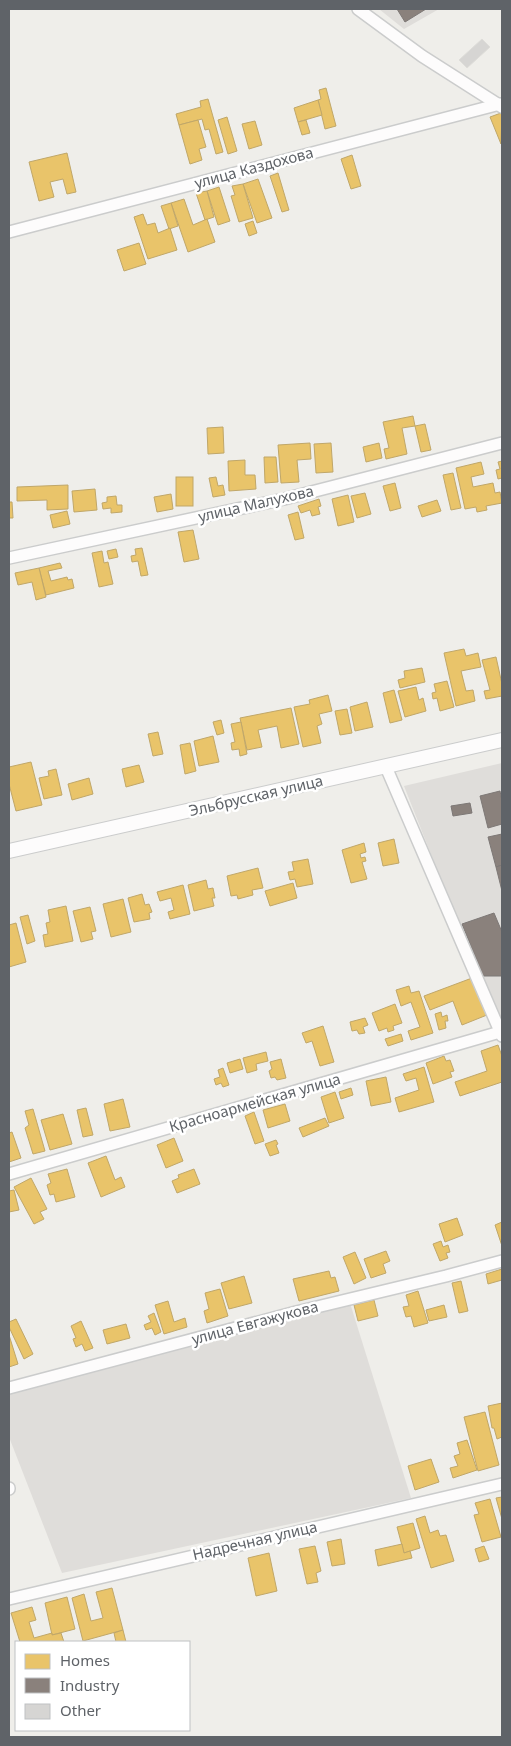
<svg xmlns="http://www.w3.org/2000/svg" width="511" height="1746" viewBox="0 0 511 1746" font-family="'Noto Sans',sans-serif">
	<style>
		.industrial { fill: #dfddda }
		.homes { fill: #e9c46a; stroke: #c0a769 }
		.industry { fill: #8a817c; stroke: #7d7876 }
		.building { fill: #d6d5d3; stroke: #deddd9 }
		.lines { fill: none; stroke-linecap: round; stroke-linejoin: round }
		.minor-casing { stroke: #cbcccc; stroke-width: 14 }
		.tertiary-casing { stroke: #cbcccc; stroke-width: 16 }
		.minor { stroke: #fdfcfc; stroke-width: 11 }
		.tertiary { stroke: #fdfcfc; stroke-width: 14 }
		.labels { text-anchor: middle; stroke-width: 5; stroke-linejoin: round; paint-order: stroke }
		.street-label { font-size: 15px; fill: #5f6368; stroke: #fff }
	</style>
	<rect width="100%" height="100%" fill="#efeeea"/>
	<g class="industrial">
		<path d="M379,9H439L404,29Z"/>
		<path d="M502,763V1030L482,983L404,786Z"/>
		<path d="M350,1303L411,1498L62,1573L9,1437V1394Z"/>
	</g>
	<g class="homes">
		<path d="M326,88L336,126L325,129L318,100L321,99L319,90Z"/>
		<path d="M208,99L223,152L216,154L209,129L205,130L202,119L179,125L176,114L201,107L200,101Z"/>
		<path d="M318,100L322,115L298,122L294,108Z"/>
		<path d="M501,113L502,114L501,144L490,117Z"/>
		<path d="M227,117L237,151L228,154L218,120Z"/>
		<path d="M198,120L206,147L199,149L202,160L190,164L179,125Z"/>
		<path d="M306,120L310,133L302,135L298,122Z"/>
		<path d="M255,121L262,145L249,149L242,124Z"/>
		<path d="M67,153L76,192L67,194L63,179L50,182L54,197L39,201L29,162Z"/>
		<path d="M352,155L361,186L351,189L341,159Z"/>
		<path d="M278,173L289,210L282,212L270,176Z"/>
		<path d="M258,179L272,218L257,223L243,184Z"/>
		<path d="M243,184L253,218L239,222L231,196L235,195L232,186Z"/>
		<path d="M219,187L230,221L218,225L207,191Z"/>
		<path d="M207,191L214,217L205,220L196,193Z"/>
		<path d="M184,199L193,225L207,219L215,242L188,252L171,203Z"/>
		<path d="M171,203L178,226L169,229L161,206Z"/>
		<path d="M143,214L147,225L155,223L158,233L170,228L177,250L148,259L134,217Z"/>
		<path d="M253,221L257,233L249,236L245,224Z"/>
		<path d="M139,243L146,264L124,271L117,250Z"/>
		<path d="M413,416L415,426L402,428L407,454L386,459L384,449L389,448L383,422Z"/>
		<path d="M425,424L431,450L421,452L415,426Z"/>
		<path d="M223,427L224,453L208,454L207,428Z"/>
		<path d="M310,443L311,459L297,460L299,482L281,483L278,445Z"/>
		<path d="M331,443L333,472L316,473L314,444Z"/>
		<path d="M379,443L382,458L366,462L363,447Z"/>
		<path d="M264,457H276L278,482L265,483Z"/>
		<path d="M245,460V475H255L256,489L229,491L228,461Z"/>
		<path d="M502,461V478L498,479L496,470L500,469L498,462Z"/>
		<path d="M481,462L484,474L471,477L473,487L493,483L495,493L500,492L502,503L486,506L487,510L477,512L476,507L465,509L456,468Z"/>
		<path d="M453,473L461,508L451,510L443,475Z"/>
		<rect x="176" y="477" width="17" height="29"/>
		<path d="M216,477L218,486L223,485L225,495L213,497L209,478Z"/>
		<path d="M395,483L401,508L390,511L383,486Z"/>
		<path d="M68,485V509L47,510V500L17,501V487Z"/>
		<path d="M95,489L97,510L74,512L72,491Z"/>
		<path d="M365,493L371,514L357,518L351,496Z"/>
		<path d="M171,494L173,509L157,512L154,497Z"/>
		<path d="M348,495L354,522L338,526L332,499Z"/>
		<path d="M116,496L117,505H122V512L111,513V508L103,509L102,503L107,502V497Z"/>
		<path d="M319,499L321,506L318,507L320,514L312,516L310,510L301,513L298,506Z"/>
		<path d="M437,500L441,511L422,517L418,506Z"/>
		<path d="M9,502H12L13,518H9Z"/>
		<path d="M67,511L70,524L53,528L50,515Z"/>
		<path d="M298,512L304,538L295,540L288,515Z"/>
		<path d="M193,530L199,559L184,562L178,532Z"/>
		<path d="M142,548L148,575L141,576L138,561L132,562L131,556L136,555L135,549Z"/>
		<path d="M116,549L118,557L109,559L107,551Z"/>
		<path d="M102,551L104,563L108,562L113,584L99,587L92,553Z"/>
		<path d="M60,563L62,568L48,571L51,581L67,577L68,580L72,579L74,588L46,595L39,568Z"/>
		<path d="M39,568L46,597L36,600L32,582L18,585L15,573Z"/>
		<path d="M464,649L466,656L478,653L481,667L461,671L466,691L473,690L475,701L456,706L444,653Z"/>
		<path d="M496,657L502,684V696L486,699L484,691L490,690L482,660Z"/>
		<path d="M422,668L425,682L400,688L398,680L405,678L404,671Z"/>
		<path d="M447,681L454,707L440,711L437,698L433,699L432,693L436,692L434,684Z"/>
		<path d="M416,687L419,700L423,698L426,711L405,717L398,691Z"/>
		<path d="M394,690L402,720L390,723L383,693Z"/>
		<path d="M328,695L332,711L319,714L322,724L317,726L321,743L303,747L294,707L310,704L309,700Z"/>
		<path d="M367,702L373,727L355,731L350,707Z"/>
		<path d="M291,708L299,744L281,748L277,726L258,730L262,747L247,750L240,718Z"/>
		<path d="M347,709L352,733L340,735L335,711Z"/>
		<path d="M221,720L224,733L217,735L213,722Z"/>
		<path d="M241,722L247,754L240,756L239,749L232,750L231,743L235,742L231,724Z"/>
		<path d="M158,732L163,754L153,756L148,734Z"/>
		<path d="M213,736L219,762L199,766L194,741Z"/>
		<path d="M190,743L196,771L185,774L180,745Z"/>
		<path d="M31,762L42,805L16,811L9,784V767Z"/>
		<path d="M139,765L144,782L126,787L122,769Z"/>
		<path d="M56,769L62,795L44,799L39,778L49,776L48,771Z"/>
		<path d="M89,778L93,794L72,800L68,784Z"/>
		<path d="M394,839L399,863L383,866L378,843Z"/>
		<path d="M364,843L366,852L360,854L361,858L365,857L366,861L362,862L367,879L351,883L342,850Z"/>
		<path d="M308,859L313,884L297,887L295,879L290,880L288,872L294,871L292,862Z"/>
		<path d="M258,868L263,888L252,890L253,895L238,899L237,895L231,896L227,876Z"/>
		<path d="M206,880L208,889L213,888L215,898H212L214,906L194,911L188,885Z"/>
		<path d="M293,883L297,898L270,906L265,891Z"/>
		<path d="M183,885L190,914L170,919L168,912L174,910L171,898L160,901L157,892Z"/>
		<path d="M142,894L145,905L149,904L152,912L149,913L150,919L134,922L128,898Z"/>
		<path d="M123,899L131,932L111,937L103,904Z"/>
		<path d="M66,906L73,941L45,947L43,935L48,934L46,923L50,922L48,910Z"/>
		<path d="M90,907L96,931L91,932L93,939L81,942L73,911Z"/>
		<path d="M28,915L35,941L27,944L20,917Z"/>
		<path d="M16,923L26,962L9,967V925Z"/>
		<path d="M472,978L487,1015L462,1025L453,1001L430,1010L424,996Z"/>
		<path d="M409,986L411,993L419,991L433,1033L411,1040L408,1031L420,1027L411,1002L401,1006L396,990Z"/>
		<path d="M395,1004L402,1023L393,1026L394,1030L388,1032L387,1028L379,1031L372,1013Z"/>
		<path d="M441,1012L442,1017L447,1015L448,1021H445L446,1028L439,1030L435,1014Z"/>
		<path d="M365,1018L368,1025L363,1027L365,1033L359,1034L357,1030L352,1031L350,1022Z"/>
		<path d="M323,1026L334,1062L320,1066L312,1041L306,1043L302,1033Z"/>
		<path d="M401,1034L403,1041L388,1046L385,1039Z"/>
		<path d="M498,1045L502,1056V1082L460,1096L455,1082L487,1071L481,1051Z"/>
		<path d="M266,1052L268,1061L256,1064L257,1070L247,1073L243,1058Z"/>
		<path d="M444,1056L446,1061L450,1060L454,1071L450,1072L452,1077L433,1084L426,1063Z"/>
		<path d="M240,1059L243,1069L230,1073L227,1063Z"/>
		<path d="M281,1059L286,1078L277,1080L275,1077L271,1078L269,1071L272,1069L270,1062Z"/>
		<path d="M424,1067L434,1102L399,1112L395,1098L419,1090L416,1078L406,1081L403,1074Z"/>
		<path d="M223,1068L229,1085L223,1087L221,1083L216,1085L214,1079L220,1077L218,1070Z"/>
		<path d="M386,1077L391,1102L371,1106L366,1081Z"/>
		<path d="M351,1088L353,1095L341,1099L339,1092Z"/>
		<path d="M335,1092L344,1118L329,1123L321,1097Z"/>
		<path d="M123,1099L130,1127L110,1131L104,1104Z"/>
		<path d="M285,1104L290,1121L268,1128L263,1110Z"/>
		<path d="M86,1108L93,1135L83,1137L77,1110Z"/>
		<path d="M33,1109L45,1151L33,1154L25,1128L29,1125L25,1111Z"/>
		<path d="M254,1112L264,1141L255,1144L245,1116Z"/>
		<path d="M63,1114L72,1144L50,1150L41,1120Z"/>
		<path d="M325,1118L329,1126L303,1137L299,1128Z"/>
		<path d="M12,1132L21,1158L9,1162V1133Z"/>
		<path d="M174,1138L183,1161L166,1168L157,1145Z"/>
		<path d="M276,1140L278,1144L276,1145L279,1153L270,1156L265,1144Z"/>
		<path d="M106,1156L115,1180L121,1177L125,1187L101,1197L88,1163Z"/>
		<path d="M67,1169L75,1197L56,1202L54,1194L50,1195L47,1185L51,1183L48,1174Z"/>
		<path d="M194,1169L200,1184L177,1193L172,1181L179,1178L178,1175Z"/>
		<path d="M31,1178L47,1209L40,1212L44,1219L34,1224L14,1187Z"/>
		<path d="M14,1190L19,1210L9,1212V1191Z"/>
		<path d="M457,1218L463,1235L445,1242L439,1224Z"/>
		<path d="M502,1222V1246L495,1225Z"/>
		<path d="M441,1241L443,1247L448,1245L450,1252L446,1253L448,1258L440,1261L433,1244Z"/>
		<path d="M386,1251L390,1261L383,1264L386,1273L371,1278L364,1259Z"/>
		<path d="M355,1252L366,1278L354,1284L343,1257Z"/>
		<path d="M502,1269V1280L488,1284L486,1274Z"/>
		<path d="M329,1271L331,1278L335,1277L339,1291L299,1301L293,1279Z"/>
		<path d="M244,1276L252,1303L229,1309L221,1283Z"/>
		<path d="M461,1281L468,1311L459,1313L452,1283Z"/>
		<path d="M220,1289L228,1316L207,1323L204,1311L209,1309L205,1293Z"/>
		<path d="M418,1291L428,1323L414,1327L411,1316L406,1317L403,1307L409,1306L406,1295Z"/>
		<path d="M374,1300L378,1316L358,1321L354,1305Z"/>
		<path d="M168,1301L174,1322L185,1318L187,1327L164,1334L155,1305Z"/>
		<path d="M444,1305L447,1317L429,1321L426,1310Z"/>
		<path d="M154,1313L161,1332L155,1335L152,1328L146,1330L144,1325L151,1322L148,1316Z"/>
		<path d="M16,1319L33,1354L24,1359L9,1327V1322Z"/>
		<path d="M81,1321L93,1348L85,1351L82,1344L76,1347L73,1339L76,1338L71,1326Z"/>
		<path d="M126,1324L130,1338L107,1344L103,1330Z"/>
		<path d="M9,1335L18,1364L9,1367Z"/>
		<path d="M502,1403V1437L497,1439L494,1428H492L488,1406Z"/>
		<path d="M485,1412L499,1465L478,1471L464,1417Z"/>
		<path d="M467,1440L477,1470L453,1478L450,1468L458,1466L454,1456L460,1454L457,1443Z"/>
		<path d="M431,1459L439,1482L415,1490L408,1466Z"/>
		<path d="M502,1497V1519L496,1498Z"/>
		<path d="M490,1499L501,1537L482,1542L474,1515L479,1514L475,1503Z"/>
		<path d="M425,1516L430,1533L438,1530L440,1536L446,1535L454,1561L431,1568L416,1519Z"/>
		<path d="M413,1523L420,1548L404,1553L397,1527Z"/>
		<path d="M341,1539L345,1564L332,1566L327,1542Z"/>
		<path d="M402,1544L404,1553L410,1551L412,1558L378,1566L375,1550Z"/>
		<path d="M315,1546L321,1571L316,1573L318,1582L307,1584L299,1549Z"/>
		<path d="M484,1546L489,1559L479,1562L475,1549Z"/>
		<path d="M269,1553L277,1591L256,1596L248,1558Z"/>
		<path d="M112,1588L123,1630L83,1641L72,1598L84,1594L91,1621L103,1618L96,1592Z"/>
		<path d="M67,1597L75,1629L52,1635L45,1603Z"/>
		<path d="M32,1607L36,1620L29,1622L34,1638L52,1633V1635L61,1633L64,1642H20L11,1613Z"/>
		<path d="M123,1630L126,1642H116L114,1633Z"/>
	</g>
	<g class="industry">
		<path d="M397,9H426L405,22Z"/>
		<path d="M500,791L502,801V824L488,828L480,796Z"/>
		<path d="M470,803L472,813L453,816L451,806Z"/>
		<path d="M502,834V865L496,867L488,837Z"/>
		<path d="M502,865V891L496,867Z"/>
		<path d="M494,913L502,932V976H483L462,924Z"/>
	</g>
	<path class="building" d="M482,39L490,47L467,68L459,60Z"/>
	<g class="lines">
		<defs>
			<g id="minor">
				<path d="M358,9L422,56L502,107"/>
				<path d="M9,232L500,104"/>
				<path d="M9,558L284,499L502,443"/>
				<path d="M386,767L502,1036"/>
				<path d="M9,1174L500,1032"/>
				<path d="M9,1388L296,1312L446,1276L502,1261"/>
				<path d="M9,1488V1489"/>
				<path d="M9,1599L502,1484"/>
			</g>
			<path id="tertiary" d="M9,851L502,740"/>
		</defs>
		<use href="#minor" class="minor-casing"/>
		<use href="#tertiary" class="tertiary-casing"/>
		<use href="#minor" class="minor"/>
		<use href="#tertiary" class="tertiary"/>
	</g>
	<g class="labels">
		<g class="street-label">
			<text transform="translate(254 168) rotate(-15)" y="5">улица Каздохова</text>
			<text transform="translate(256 504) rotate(-13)" y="5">улица Малухова</text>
			<text transform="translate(256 796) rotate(-13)" y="5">Эльбрусская улица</text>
			<text transform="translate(255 1103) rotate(-16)" y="5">Красноармейская улица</text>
			<text transform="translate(255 1323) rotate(-15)" y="5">улица Евгажукова</text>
			<text transform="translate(255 1541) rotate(-13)" y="5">Надречная улица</text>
		</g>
	</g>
	<rect width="511" height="1746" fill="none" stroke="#5f6368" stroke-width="20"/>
	<rect x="15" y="1641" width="175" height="90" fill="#ffffff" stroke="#bfc1c3"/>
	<rect x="25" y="1654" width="25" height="15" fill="#e9c46a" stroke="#bfc1c3"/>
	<text x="60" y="1666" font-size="15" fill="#5f6368">Homes</text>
	<rect x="25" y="1678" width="25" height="15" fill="#8a817c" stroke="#bfc1c3"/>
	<text x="60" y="1691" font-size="15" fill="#5f6368">Industry</text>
	<rect x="25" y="1704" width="25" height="15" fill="#d6d5d3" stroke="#bfc1c3"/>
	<text x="60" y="1716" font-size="15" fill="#5f6368">Other</text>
</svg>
